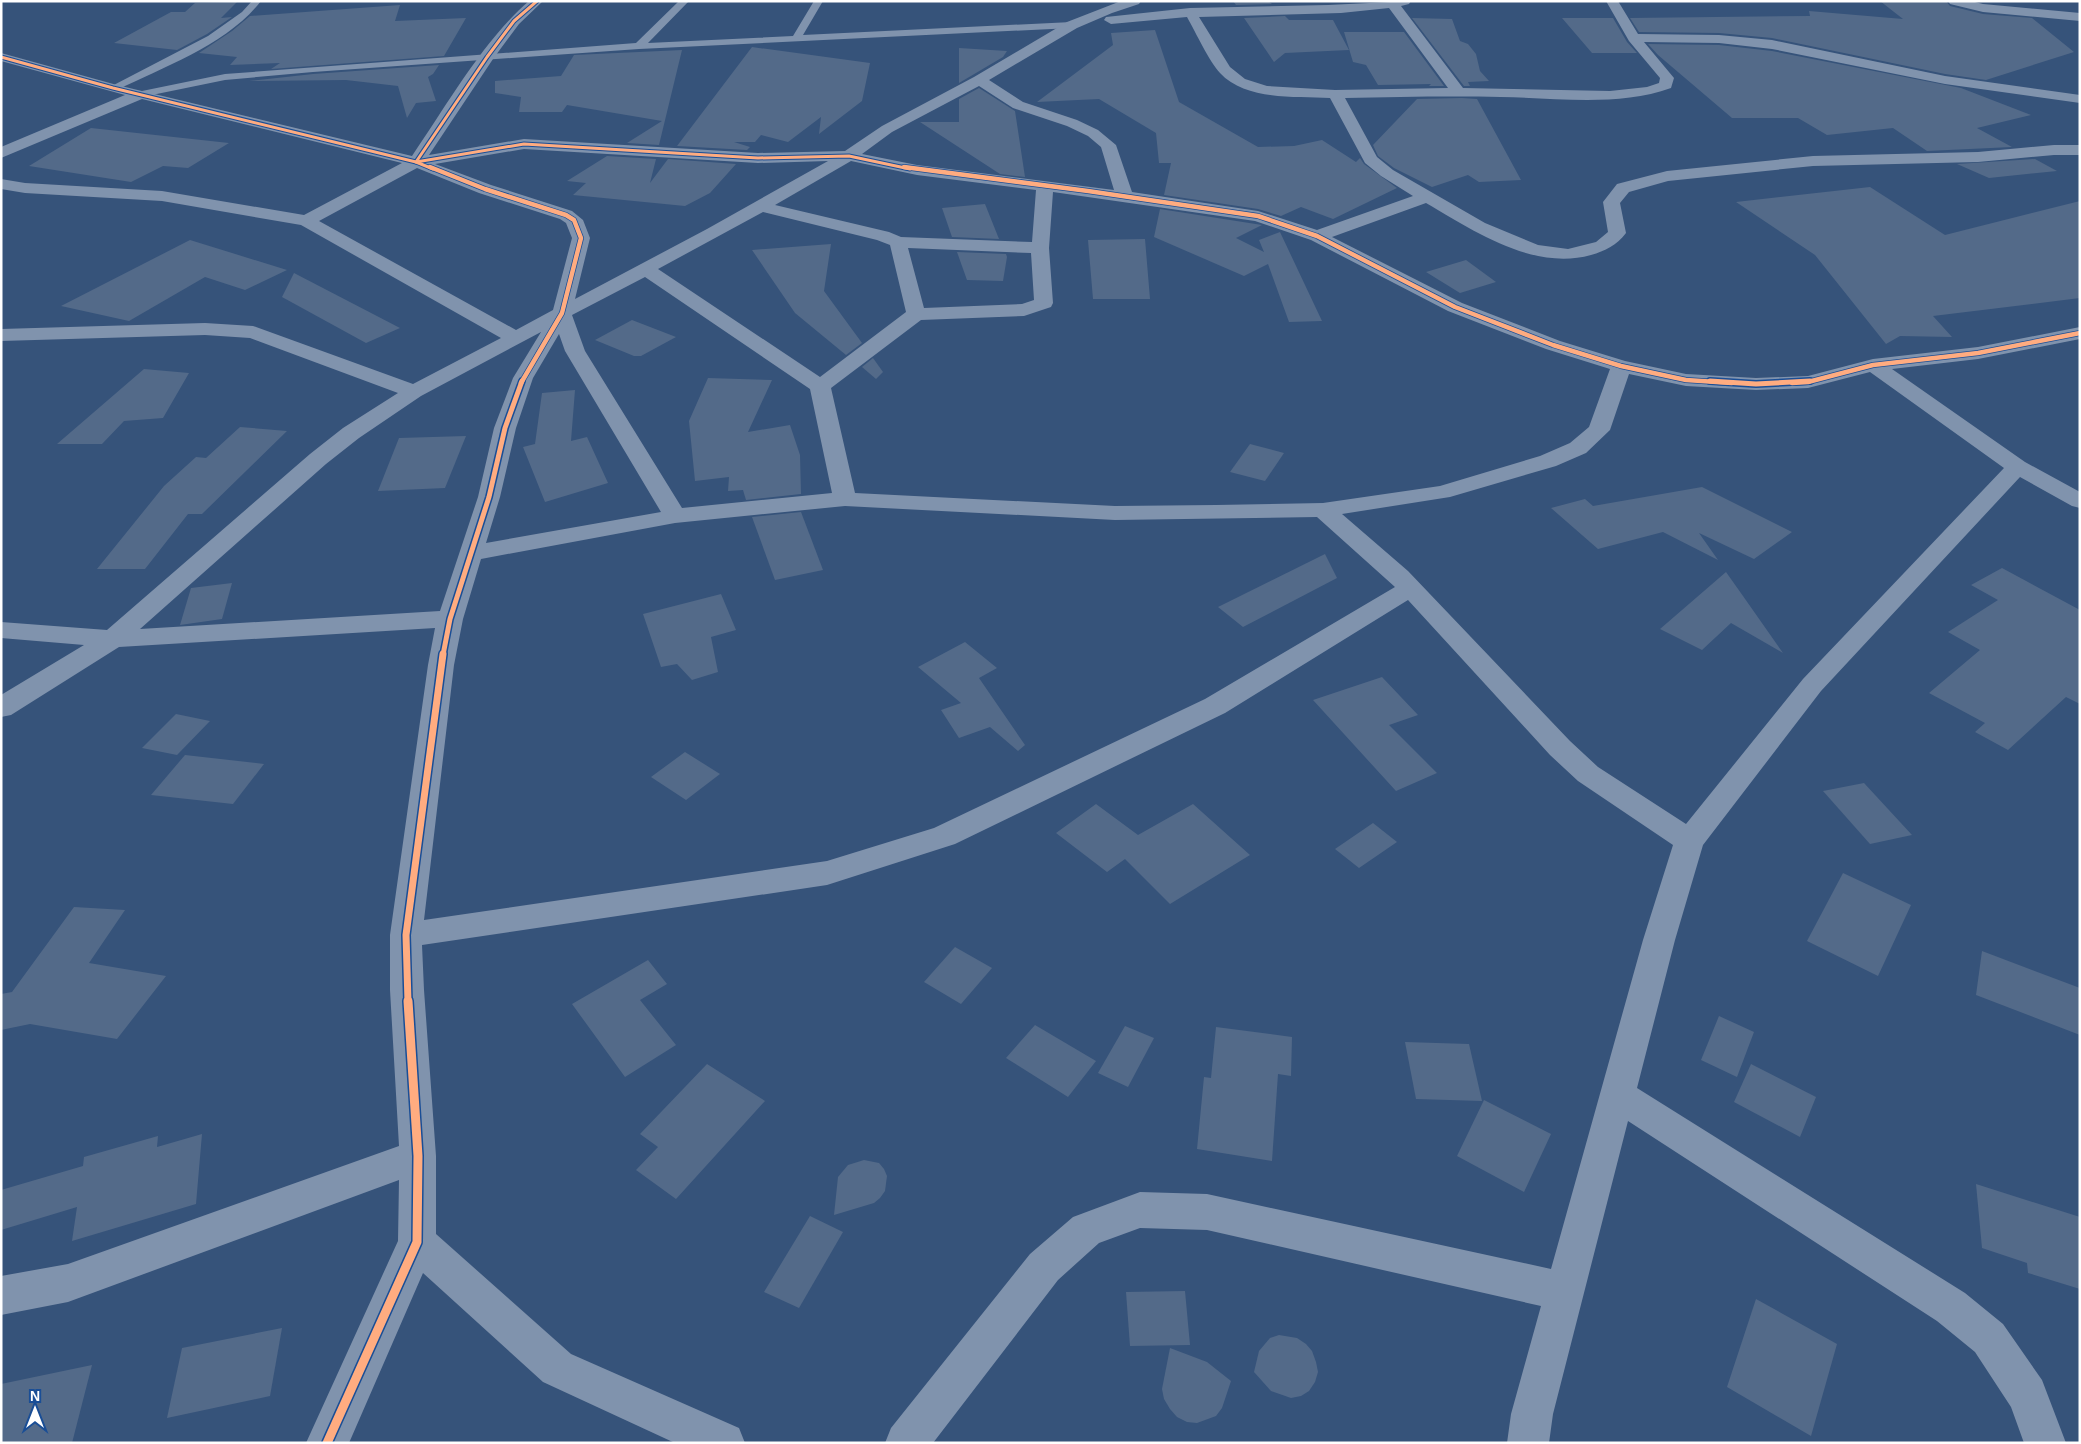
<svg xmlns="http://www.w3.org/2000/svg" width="2081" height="1444" viewBox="0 0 2081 1444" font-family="Arial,sans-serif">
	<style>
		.building { fill: #536a89 }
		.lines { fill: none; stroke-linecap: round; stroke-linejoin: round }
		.service { fill: #8093ad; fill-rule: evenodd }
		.minor { fill: #8093ad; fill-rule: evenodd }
		.cycleway-far4-casing { stroke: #1a4e96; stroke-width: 5 }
		.cycleway-far3-casing { stroke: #1a4e96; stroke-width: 6 }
		.cycleway-far2-casing { stroke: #1a4e96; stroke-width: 8 }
		.cycleway-far1-casing { stroke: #1a4e96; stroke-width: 10 }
		.cycleway-casing { stroke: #1a4e96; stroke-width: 12 }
		.cycleway-far4 { stroke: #ffac80; stroke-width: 3 }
		.cycleway-far3 { stroke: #ffac80; stroke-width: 4.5 }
		.cycleway-far2 { stroke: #ffac80; stroke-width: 5 }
		.cycleway-far1 { stroke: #ffac80; stroke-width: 7 }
		.cycleway { stroke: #ffac80; stroke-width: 9 }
	</style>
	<rect width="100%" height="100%" fill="#36537a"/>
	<g class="building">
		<path d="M1233,1H1268L1272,4L1236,5Z"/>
		<path d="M1880,1H1946L1950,6L1983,14L2032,18L2074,52L1986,80L1945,74L1772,38L1719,33L1639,32L1630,18L1810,16L1809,11L1903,19Z"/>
		<path d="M237,2L221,18L232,17L207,34L177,50L114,43L171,12H185L195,3Z"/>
		<path d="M400,5L395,21L466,18L444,56L271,69L280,63L230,65L237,57L199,53L232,31L250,16Z"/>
		<path d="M1285,16L1289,20H1333L1349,50L1285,53L1274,62L1244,18Z"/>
		<path d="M1412,18L1452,19L1460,41L1468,44L1476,54L1480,71L1489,81L1468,82L1470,86H1464Z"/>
		<path d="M1562,18H1613L1627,42L1637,53H1592Z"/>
		<path d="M1155,30L1179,102L1258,147L1294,146L1322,140L1356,162L1360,158L1364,164L1397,188L1333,219L1301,207L1281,216L1258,209L1164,195L1171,163H1159L1156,133L1099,99L1037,102L1113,45L1111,33Z"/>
		<path d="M1344,32H1404L1444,86H1429L1431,84L1378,85L1366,65L1353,62Z"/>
		<path d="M1648,44L1719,45L1772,51L1961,88L2031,115L1977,128L2012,147L1927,151L1893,128L1827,135L1798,118H1732L1658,55Z"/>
		<path d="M752,47L870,63L862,101L819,134L821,117L788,142L761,135L755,142H734L750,147L747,150L677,146Z"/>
		<path d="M959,48L1007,51L1003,57L959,83Z"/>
		<path d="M682,50L659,145L627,143L662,121L567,105L562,112H519L521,97L495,93V81L561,76L574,55Z"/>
		<path d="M439,65L433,74L428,77L436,101L416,103L407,118L398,86L346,80L249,81L313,74Z"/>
		<path d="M979,88L1015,111L1025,177L1000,174L920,122H959V99Z"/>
		<path d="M1462,98L1477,99L1521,180L1479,182L1468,175L1432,187L1394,168L1378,156L1373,145L1417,99Z"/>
		<path d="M91,128L229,143L188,168L163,166L131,182L29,166Z"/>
		<path d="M607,156L656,159L650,183L668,159L736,164L710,193L685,206L573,195L586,183L567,181Z"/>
		<path d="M2035,159L2057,171L1989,178L1957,164Z"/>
		<path d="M1870,187L1945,235L2080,201V298L1933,316L1952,337L1900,336L1886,344L1815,255L1736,202Z"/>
		<path d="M985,204L999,239L952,237L942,208Z"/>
		<path d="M1160,209L1262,225L1236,238L1264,252L1259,240L1280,232L1322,321L1289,322L1268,264L1244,276L1154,237Z"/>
		<path d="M1145,239L1150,299H1093L1088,240Z"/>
		<path d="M190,240L287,270L245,290L205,277L129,321L61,306Z"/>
		<path d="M831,244L824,291L862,343L846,355L795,313L752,250Z"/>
		<path d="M957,252L1006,254L1007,257L1003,281L967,280Z"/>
		<path d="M1466,260L1496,282L1460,293L1426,272Z"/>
		<path d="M294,273L400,328L366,343L282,297Z"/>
		<path d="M632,320L676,337L641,356H634L595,340Z"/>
		<path d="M873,358L883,372L876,379L862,367Z"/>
		<path d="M144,369L189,373L163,418L124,421L102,444H57Z"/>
		<path d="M708,378L772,380L748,432L790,425L800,455L801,494L746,500L743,490L728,491L729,477L695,481L689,421Z"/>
		<path d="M575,390L571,441L587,437L608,483L545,502L523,447L535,444L542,393Z"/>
		<path d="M240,427L287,431L202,514H188L145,569H97L164,486L196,457L206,458Z"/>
		<path d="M466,436L445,488L378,491L399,438Z"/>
		<path d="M1250,444L1284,453L1265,481L1230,472Z"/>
		<path d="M1702,487L1792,532L1754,559L1699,533L1718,560L1663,532L1598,549L1551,508L1585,499L1593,506Z"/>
		<path d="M801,512L823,570L775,580L752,517Z"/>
		<path d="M1325,554L1337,578L1243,627L1218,607Z"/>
		<path d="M2002,568L2080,610V704L2066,697L2008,750L1975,732L1985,723L1929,693L1980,650L1948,632L1998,600L1971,585Z"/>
		<path d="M1726,572L1743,596L1783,653L1731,623L1702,650L1660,629Z"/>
		<path d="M232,583L222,619L180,625L191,588Z"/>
		<path d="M721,594L736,630L711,637L718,672L692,680L677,664L661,667L643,614Z"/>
		<path d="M965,642L997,668L979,678L1025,745L1018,751L990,727L959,738L941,710L961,703L918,667Z"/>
		<path d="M1382,677L1418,715L1389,725L1437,773L1396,791L1313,700Z"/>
		<path d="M176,714L210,721L177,755L142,748Z"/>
		<path d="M685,752L720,774L686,800L651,777Z"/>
		<path d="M185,755L264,764L233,804L151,795Z"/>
		<path d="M1864,783L1912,835L1870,844L1823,791Z"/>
		<path d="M1096,804L1138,835L1193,804L1250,855L1170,904L1125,859L1107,872L1056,833Z"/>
		<path d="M1373,823L1397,842L1359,868L1335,849Z"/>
		<path d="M1843,873L1911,905L1878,976L1807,941Z"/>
		<path d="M74,907L125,910L89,963L166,976L117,1039L30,1024L1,1030V994L12,992Z"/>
		<path d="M955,947L992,968L961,1004L924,982Z"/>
		<path d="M1982,951L2080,988V1035L1976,995Z"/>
		<path d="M648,960L667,984L640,1000L676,1045L625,1077L572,1004Z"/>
		<path d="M1719,1016L1754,1032L1737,1077L1701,1060Z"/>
		<path d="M1035,1025L1096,1061L1068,1097L1006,1058Z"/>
		<path d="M1125,1026L1154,1038L1128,1087L1098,1073Z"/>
		<path d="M1216,1027L1292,1037L1291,1076L1278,1074L1272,1161L1197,1149L1204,1077L1211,1078Z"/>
		<path d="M1405,1042L1469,1044L1482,1101L1416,1099Z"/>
		<path d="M707,1064L765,1101L676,1199L636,1170L658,1147L640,1134Z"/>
		<path d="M1751,1064L1816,1097L1800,1137L1734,1102Z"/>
		<path d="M1484,1100L1551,1134L1524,1192L1457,1156Z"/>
		<path d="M202,1134L196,1204L72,1241L77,1207L1,1230V1190L83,1166L84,1157L158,1136L157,1147Z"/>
		<path d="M864,1160L879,1163L884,1169L887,1176L885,1191L880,1198L874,1203L834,1215L838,1177L848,1165Z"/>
		<path d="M1976,1184L2080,1217V1289L2028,1273L2027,1263L1982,1248Z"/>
		<path d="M810,1216L843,1232L799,1308L764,1292Z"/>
		<path d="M1185,1291L1190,1345L1130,1346L1126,1292Z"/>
		<path d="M1756,1299L1837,1344L1811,1436L1727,1387Z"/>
		<path d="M282,1328L270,1396L167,1418L182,1348Z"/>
		<path d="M1279,1335L1297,1338L1306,1344L1312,1351L1316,1362L1318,1372L1315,1382L1309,1391L1301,1396L1291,1398L1271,1391L1254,1372L1259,1351L1270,1338Z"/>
		<path d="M1170,1348L1207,1362L1231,1381L1222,1408L1216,1416L1197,1423L1187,1422L1177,1417L1170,1409L1164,1399L1162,1389Z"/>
		<path d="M92,1365L72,1443H1V1384Z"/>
	</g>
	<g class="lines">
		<g class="service">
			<path d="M252,1H261C228,44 164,67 117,90L113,91L108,88L208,36L242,12Z"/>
			<path d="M679,1H689L648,43L793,36L814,1H823L803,35L1072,22L1077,25L1072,28L639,49L313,72L225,80L142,97L137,94L142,91L225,74L636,43Z"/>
		</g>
		<g class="minor">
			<path d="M529,1H543L519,24L493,59L429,155L524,139L758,153L845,151L882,126L974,77L1067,22L1121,1H1141L1139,4L1112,13L1077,28L989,80L1023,102L1077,120L1098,130L1116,145L1132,192L1258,211L1317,230L1413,196L1381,176L1365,163L1330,98C1295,96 1246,101 1220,73C1209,61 1196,33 1187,17L1111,24L1104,20L1106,17L1190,8L1328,5L1411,1L1409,4L1401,6L1463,88L1610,91L1647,87L1659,83L1660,78L1629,41L1606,1H1618L1638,34L1719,35L1772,40L1945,76L2080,95V103L1945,84L1772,49L1719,43L1644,42L1674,78L1671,88C1618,107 1557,98 1501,97C1449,96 1397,97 1345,98L1377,157L1393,170L1485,223L1538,245L1568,249L1596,242L1608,232L1603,202L1617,184L1667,171L1813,156L1978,152L2054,145H2080V155H2054L1978,162L1813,166L1668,181L1629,192L1620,203L1626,233C1617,245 1605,251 1591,255C1533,271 1474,231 1426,203L1332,237L1462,303L1560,341L1625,361L1686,374L1756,378L1808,376L1873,359L1978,347L2080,327V339L1978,359L1892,369L2025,462L2080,492V508L2072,506L2020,477L1821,691L1703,845L1675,940L1637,1088L1965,1293L2003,1324L2042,1380L2066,1443H2024L2011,1407L1975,1352L1937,1321L1628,1121L1553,1414L1549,1443H1507L1511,1414L1541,1306L1207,1230L1140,1228L1099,1243L1058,1280L933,1443H885L891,1428L1030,1254L1073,1217L1140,1192L1207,1194L1551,1269L1643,940L1673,845L1578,781L1550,755L1408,600L1225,713L955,844L827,885L422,945L424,990L436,1156V1234L571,1354L739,1428L745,1443H675L543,1382L423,1273L349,1443H306L398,1241L399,1180L68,1302L1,1315V1276L68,1264L399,1146L390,990V935L428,665L435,628L119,647L11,715L1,717V695L84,645L1,638V622L107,630L310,454L343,428L398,393L250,338L205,335L1,341V329L205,323L253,326L413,384L501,338L301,225L162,201L25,193L1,189V179L25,183L162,191L304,215L402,163L142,99L1,158V147L125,95L1,61V53L117,85L412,156C447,105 483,41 529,1ZM1389,8L1448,88L1335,90L1267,86L1245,79L1230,67L1199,17L1341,13ZM979,86L1013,108L1067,126L1088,136L1101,147L1114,190L917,165L862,154L892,132ZM524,149L758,163L828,161L707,229L575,299L590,238L583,220L572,211L491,185L435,164ZM851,161L917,175L1036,190L1032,242L901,237L889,232L775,205ZM417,168L479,193L560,219L566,223L572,238L553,310L516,330L319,221ZM1053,192L1255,221L1311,240L1448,311L1546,349L1610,369L1589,427L1570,443L1540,456L1440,486L1323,503L1216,505L1115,506L855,493L831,388L921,320L1024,316L1051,307L1053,303L1049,248ZM763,212L877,240L890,245L906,312L820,377L658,269ZM908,248L1031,253L1034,300L1022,304L924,308ZM645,277L810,389L832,493L682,508L585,351L572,315ZM541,332L513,378L494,428L478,497L440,611L140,629L326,464L359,438L421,396ZM559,334L565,351L661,512L486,543L500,497L516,428L533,378ZM1870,372L2004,468L1803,679L1686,824L1598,767L1570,741L1408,571L1342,514L1450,497L1556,466L1586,453L1610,430L1629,374L1686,386L1756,390L1808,388ZM845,506L1115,520L1317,517L1395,587L1205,699L934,828L827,861L424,920L454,665L463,619L481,559L675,523Z"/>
			<path d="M1948,1H1971L1983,4L2080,13V21L1983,12L1950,4Z"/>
		</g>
		<defs>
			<g id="cycleway-far4">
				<path d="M1,57L113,88L416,162L524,144L758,158L849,156L910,169"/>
				<path d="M433,169L416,162L487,57L514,21L537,1"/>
			</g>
			<g id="cycleway-far3">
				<path d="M430,167L485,189L566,215L574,220L581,238L562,313L521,383"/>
				<path d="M904,167L1088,191L1258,216L1317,236L1455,307L1553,345L1621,366L1686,380L1732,383"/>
				<path d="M1792,383L1808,382L1873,365L1978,353L2080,333"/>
			</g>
			<g id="cycleway-far2">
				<path d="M1710,381L1756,384L1810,381"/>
				<path d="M443,655L450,619L489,497L505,428L522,381"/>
			</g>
			<path id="cycleway-far1" d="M408,1002L406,935L443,654"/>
			<path id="cycleway" d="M327,1443L417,1242L418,1156L408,1001"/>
		</defs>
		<use href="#cycleway-far4" class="cycleway-far4-casing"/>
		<use href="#cycleway-far3" class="cycleway-far3-casing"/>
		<use href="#cycleway-far2" class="cycleway-far2-casing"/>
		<use href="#cycleway-far1" class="cycleway-far1-casing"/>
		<use href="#cycleway" class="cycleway-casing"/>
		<use href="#cycleway-far4" class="cycleway-far4"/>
		<use href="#cycleway-far3" class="cycleway-far3"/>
		<use href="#cycleway-far2" class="cycleway-far2"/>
		<use href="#cycleway-far1" class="cycleway-far1"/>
		<use href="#cycleway" class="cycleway"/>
	</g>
	<rect width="2081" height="1444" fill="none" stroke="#ffffff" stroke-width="5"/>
	<g transform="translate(35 1409)" stroke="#1a4e96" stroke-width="4" paint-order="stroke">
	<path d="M0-4L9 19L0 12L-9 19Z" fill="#ffffff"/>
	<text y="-8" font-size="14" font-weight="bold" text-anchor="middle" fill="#ffffff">N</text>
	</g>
</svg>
